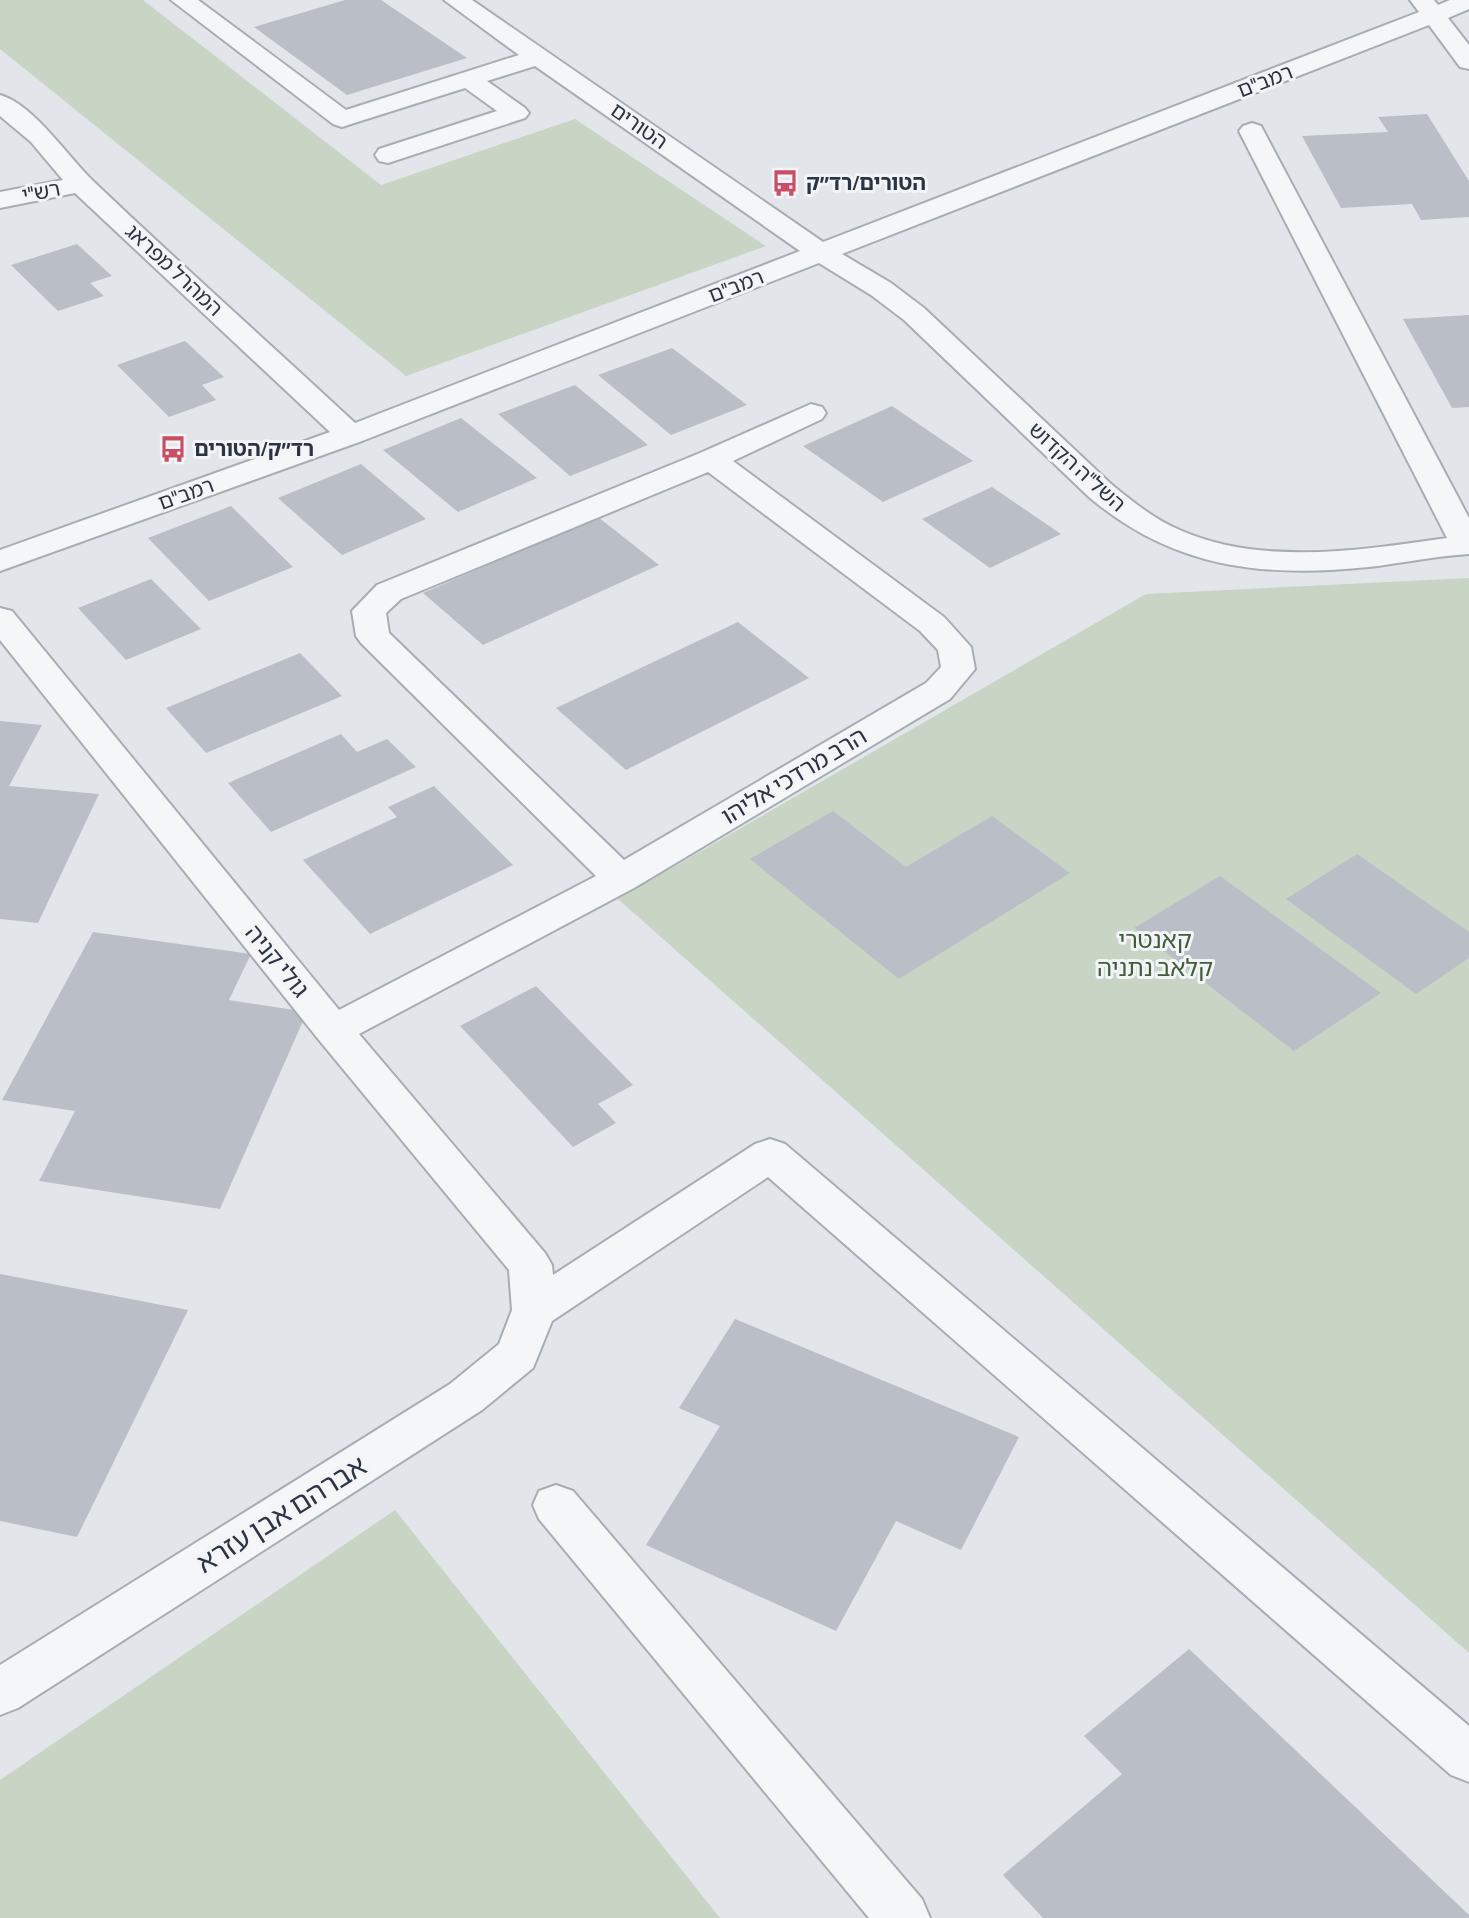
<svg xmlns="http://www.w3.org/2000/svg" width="1469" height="1918" viewBox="0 0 1469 1918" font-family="'Sofia Sans Condensed','Noto Sans Hebrew',sans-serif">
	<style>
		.green { fill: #c8d4c4 }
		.building { fill: #babfc7 }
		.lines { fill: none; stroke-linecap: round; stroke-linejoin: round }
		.minor-casing { stroke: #a7adb4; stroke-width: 4 }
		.minor { fill: #f5f6f8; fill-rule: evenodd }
		.labels { text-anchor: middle; stroke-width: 6; stroke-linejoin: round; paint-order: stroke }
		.far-street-label { font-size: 21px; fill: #2b3441; stroke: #f2f4f7 }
		.far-poi-label { font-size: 21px; font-weight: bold; fill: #2b3441; stroke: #f2f4f7; text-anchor: start }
		.street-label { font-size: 24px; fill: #2b3441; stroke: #f2f4f7 }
		.park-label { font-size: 24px; fill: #415d39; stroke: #f2f4f7 }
		.near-street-label { font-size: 28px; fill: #2b3441; stroke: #f2f4f7 }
	</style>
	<rect width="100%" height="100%" fill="#e2e6ea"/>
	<g class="green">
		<path d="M0,0H143L381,185L575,119L766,246L406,376L0,49Z"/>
		<path d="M1469,578V1653L618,899L1146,594Z"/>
		<path d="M395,1510L720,1918H0V1780Z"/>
	</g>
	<g class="building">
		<path d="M345,0H381L467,58L347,95L254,27Z"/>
		<path d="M1427,114L1469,181V217L1421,220L1412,204L1341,208L1302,136L1388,132L1378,117Z"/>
		<path d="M77,244L112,276L90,283L104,296L58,311L11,265Z"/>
		<path d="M1469,315V407L1452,408L1403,319Z"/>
		<path d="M185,341L224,377L202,385L216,400L169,417L117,365Z"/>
		<path d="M672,348L747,405L671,435L598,375Z"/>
		<path d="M575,385L648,445L570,476L498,414Z"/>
		<path d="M892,406L973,461L883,502L803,446Z"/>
		<path d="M461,418L537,478L458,512L383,450Z"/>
		<path d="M361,464L426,519L342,555L278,498Z"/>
		<path d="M992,487L1061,534L990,568L922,519Z"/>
		<path d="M231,506L293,567L209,601L148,538Z"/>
		<path d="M598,517L659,565L483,645L423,593Z"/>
		<path d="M151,579L201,629L126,660L78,608Z"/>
		<path d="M738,622L809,678L626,770L556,708Z"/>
		<path d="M300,653L342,696L206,753L166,708Z"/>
		<path d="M0,721L42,725L9,786L99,794L38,923L0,919Z"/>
		<path d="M341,734L357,752L387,739L416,767L271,832L228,783Z"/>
		<path d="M434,786L513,865L370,934L303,860L397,817L388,807Z"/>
		<path d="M833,811L906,867L992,816L1070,873L899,979L750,859Z"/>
		<path d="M1357,854L1469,932V958L1416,994L1286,899Z"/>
		<path d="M1220,876L1381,993L1294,1051L1134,928Z"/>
		<path d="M93,932L251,954L229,1000L307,1012L220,1209L39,1181L75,1111L2,1100Z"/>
		<path d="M536,986L633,1085L598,1104L616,1123L573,1147L460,1026Z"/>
		<path d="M0,1274L188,1310L77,1537L0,1521Z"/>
		<path d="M735,1319L1019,1437L961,1550L896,1521L836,1631L646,1545L720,1426L679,1408Z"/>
		<path d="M1189,1649L1469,1915V1918H1043L1003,1875L1122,1774L1084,1736Z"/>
	</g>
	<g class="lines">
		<defs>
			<g id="minor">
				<path d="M171,0H198L346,110L519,55L444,0H472L823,242L1419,12L1410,0H1434L1438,5L1450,0H1469V9L1448,18L1469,45V69L1460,67L1429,25L842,254L891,283L924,308L1111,484C1133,502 1155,520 1182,531C1264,566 1362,550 1447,538L1239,131L1243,126L1252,123L1261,126L1469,518V554C1436,556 1402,563 1369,567C1262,578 1173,568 1089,497L904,320L871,295L819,263L362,441L0,571V550L330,432L75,193L0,208V192L63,180L31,142L0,116V95C33,104 69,158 93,181C179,263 268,342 355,423L800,251L535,66L487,81L525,108L529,113L525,118L388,163L379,161L375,155L379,149L497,111L465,88L351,124L342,127L333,124Z"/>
				<path d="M811,404L822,407L826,413L822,419L733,461L944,617L971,647L975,669L950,699L634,888L359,1034L545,1253L552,1265L553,1275L755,1144L770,1139L785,1144L1469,1726V1782L1451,1775L768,1177L552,1321L533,1368L482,1410L18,1708L0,1715V1665L450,1384L499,1344L512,1310L509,1270L319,1040L0,640V608L12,611L339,1010L596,876L361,643L356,636L352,611L377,585L700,453ZM708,472L920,631L938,650L941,667L926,683L624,860L389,633L386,613L401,599Z"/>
				<path d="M556,1485L573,1491L922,1899L930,1918H869L539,1519L533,1505L539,1491Z"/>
			</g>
		</defs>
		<use href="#minor" class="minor-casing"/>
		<use href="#minor" class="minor"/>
	</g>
	<defs>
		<symbol id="bus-bare" viewBox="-9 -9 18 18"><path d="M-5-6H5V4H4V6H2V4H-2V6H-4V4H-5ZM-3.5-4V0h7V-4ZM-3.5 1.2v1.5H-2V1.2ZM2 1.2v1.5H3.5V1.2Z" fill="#c94e64" stroke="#f2f4f7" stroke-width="2.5" paint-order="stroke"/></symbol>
	</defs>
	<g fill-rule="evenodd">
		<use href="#bus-bare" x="766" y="164" width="38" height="38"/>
		<use href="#bus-bare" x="154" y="430" width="38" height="38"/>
	</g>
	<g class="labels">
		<g class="far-street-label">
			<text transform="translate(1265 81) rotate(-21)" y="7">רמב"ם</text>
			<text transform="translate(639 126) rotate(35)" y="7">הטורים</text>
			<text transform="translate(41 192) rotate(-11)" y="7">רש"י</text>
			<text transform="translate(174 270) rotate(43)" y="7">המהרל מפראג</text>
			<text transform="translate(736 286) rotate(-21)" y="7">רמב"ם</text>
			<text transform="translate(1077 467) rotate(42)" y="7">השל"ה הקדוש</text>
			<text transform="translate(186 494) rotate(-20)" y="7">רמב"ם</text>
		</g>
		<g class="far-poi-label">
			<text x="806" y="190">הטורים/רד״ק</text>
			<text x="194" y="456">רד״ק/הטורים</text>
		</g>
		<g class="street-label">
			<text transform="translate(794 776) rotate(-31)" y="8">הרב מרדכי אליהו</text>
			<text transform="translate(277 961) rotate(51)" y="8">גולי קניה</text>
		</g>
		<g class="park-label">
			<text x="1155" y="948">קאנטרי<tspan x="1155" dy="28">קלאב נתניה</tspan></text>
		</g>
		<g class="near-street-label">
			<text transform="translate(281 1514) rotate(-32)" y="10">אברהם אבן עזרא</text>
		</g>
	</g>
</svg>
